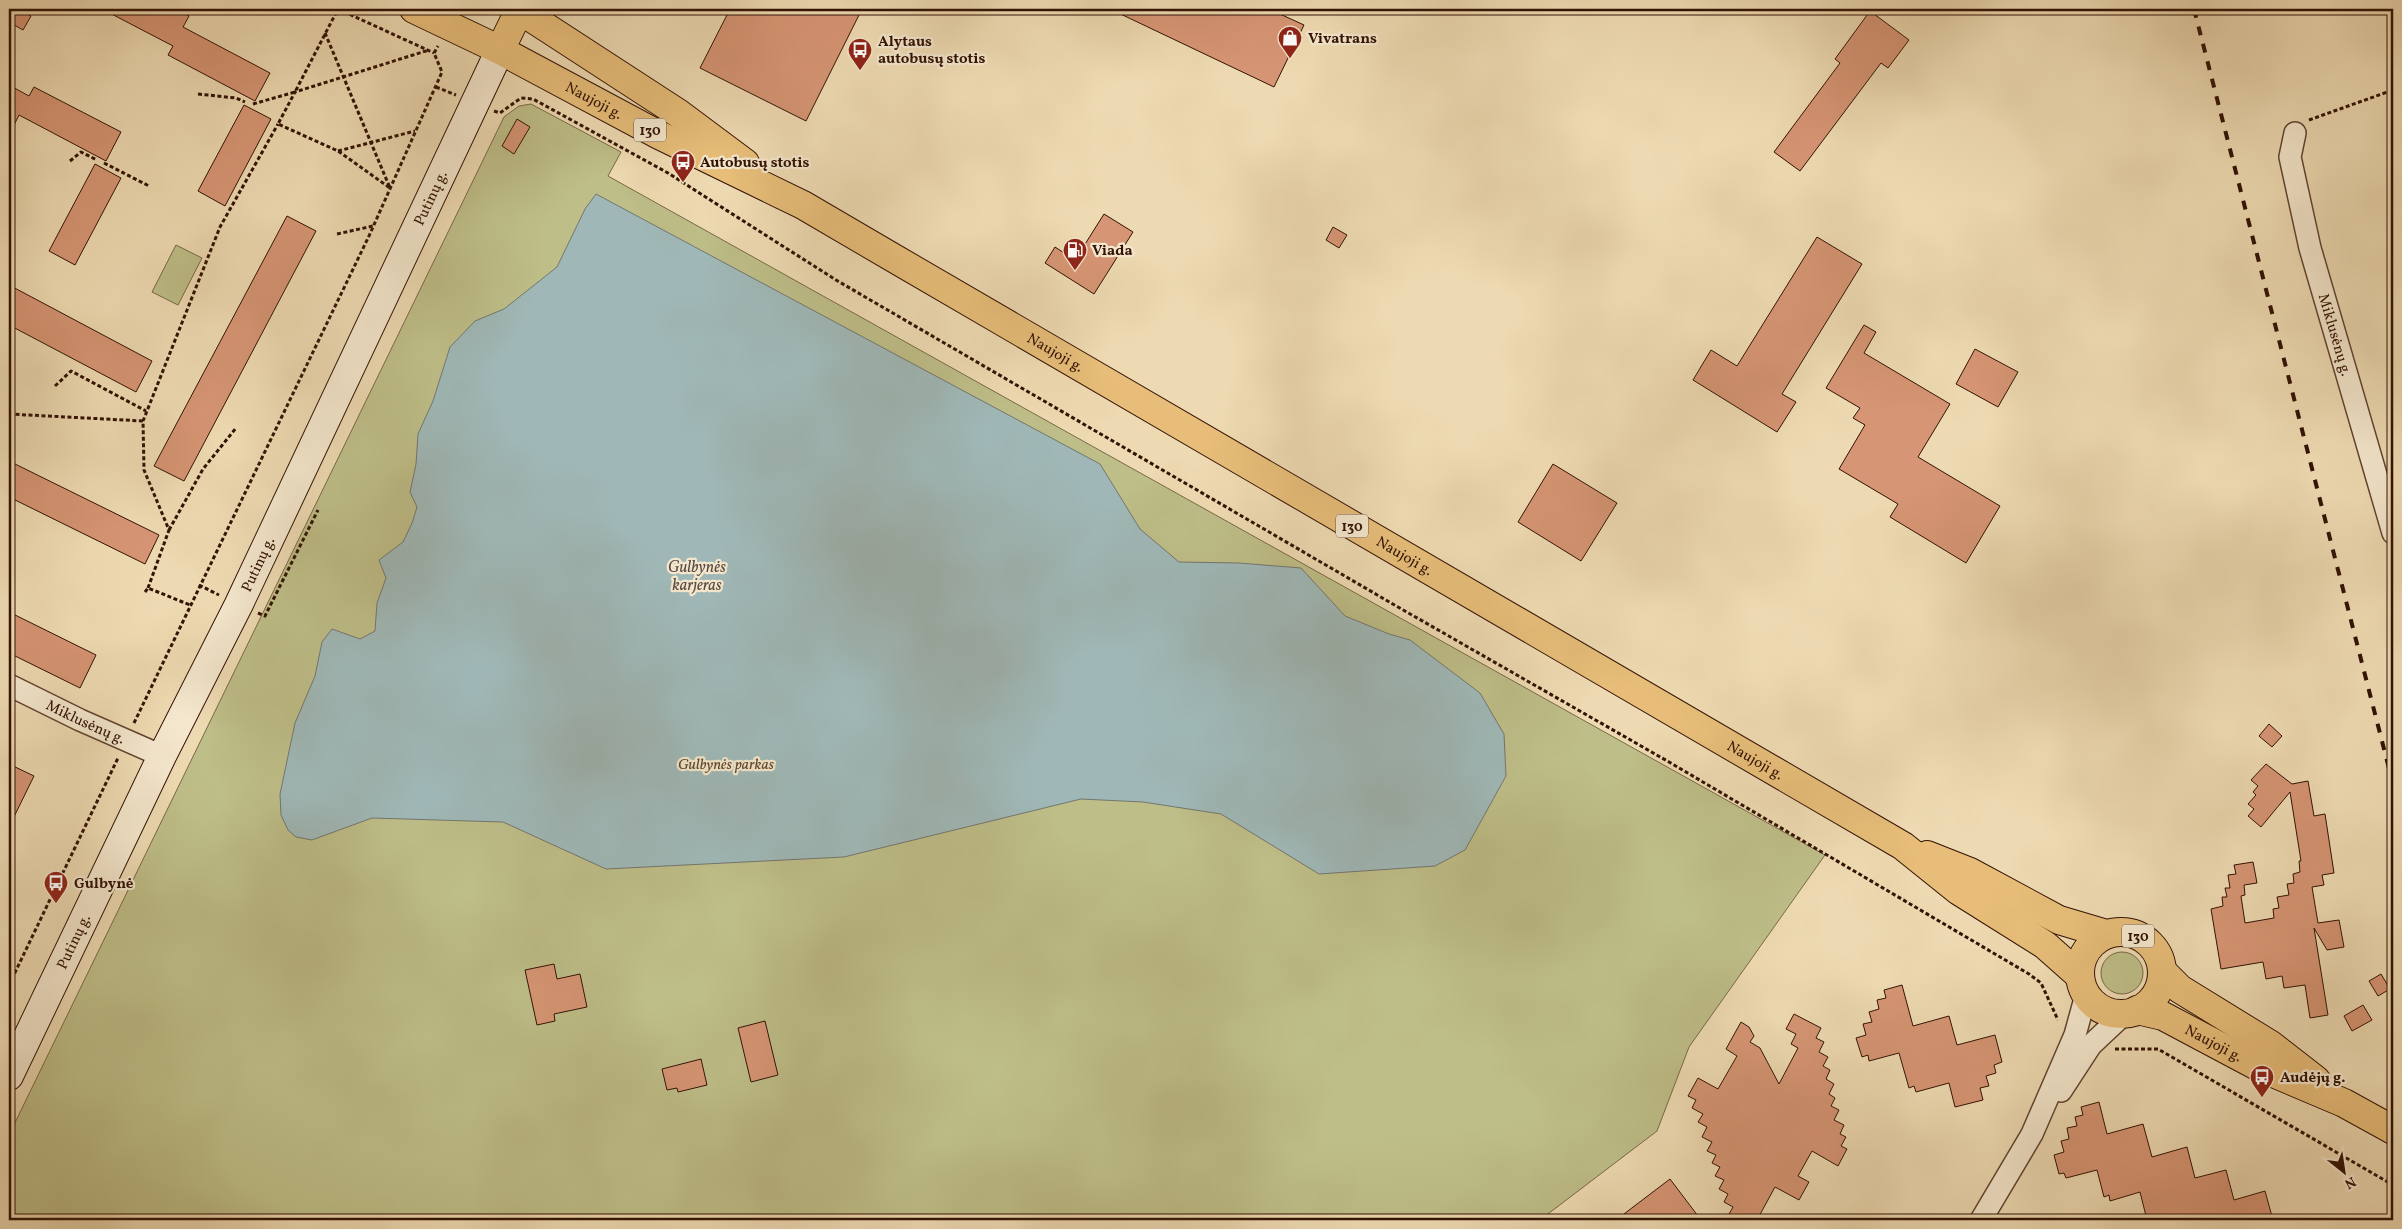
<svg xmlns="http://www.w3.org/2000/svg" width="2402" height="1229" viewBox="0 0 2402 1229" font-family="Vollkorn,serif">
	<style>
		.green { fill: #bebe88; stroke: #786846 }
		.water { fill: #9fb8b7; stroke: #73766f }
		.building { fill: #d69574; stroke: #321204 }
		.lines { fill: none; stroke-linecap: round; stroke-linejoin: round }
		.street-casing { stroke: #614430; stroke-width: 24 }
		.secondary-casing { stroke: #321204; stroke-width: 30 }
		.primary-casing { stroke: #321204; stroke-width: 30 }
		.path { stroke: #321204; stroke-width: 3; stroke-dasharray: 4 2.5; stroke-linecap: butt }
		.street { stroke: #f4e7cd; stroke-width: 21 }
		.secondary { stroke: #f4e7cd; stroke-width: 28 }
		.primary { stroke: #e7bd79; stroke-width: 28 }
		.rail { stroke: #321204; stroke-width: 4; stroke-dasharray: 9 9; stroke-linecap: butt }
		.labels { text-anchor: middle; stroke-width: 4.5; stroke-linejoin: round; paint-order: stroke }
		.shield { fill: #f4e7cd; stroke: #6c5240; stroke-width: 1 }
		.shield-label { font-size: 14px; font-weight: bold; fill: #321204 }
		.poi-label { font-size: 15px; font-weight: bold; fill: #321204; stroke: #f4e7cd; text-anchor: start }
		.street-label { font-size: 15px; fill: #321204; stroke: #f4e7cd }
		.park-label { font-size: 15px; font-style: italic; fill: #5c462c; stroke: #f4e7cd }
		.water-label { font-size: 16px; font-style: italic; fill: #584c43; stroke: #f4e7cd }
	</style>
	<rect width="100%" height="100%" fill="#eedab2"/>
	<filter id="stains"><feTurbulence type="fractalNoise" baseFrequency=".004" numOctaves="4"/><feColorMatrix values="0 0 0 0 .2 0 0 0 0 .09 0 0 0 0 .02 0 0 0 .5 -.17"/></filter>
	<radialGradient id="worn" r=".72"><stop offset=".6" stop-color="#630" stop-opacity="0"/><stop offset="1" stop-color="#630" stop-opacity=".3"/></radialGradient>
	<g class="green">
		<path d="M531,104L621,152L608,176L1825,855L1689,1047L1657,1131L1540,1220H9V1135L504,117L519,106Z"/>
		<path d="M176,245L202,258L178,305L152,292Z"/>
		<circle cx="2122" cy="973" r="21"/>
	</g>
	<path class="water" d="M596,194L1100,464L1140,529L1179,562L1239,563L1301,568L1345,616L1389,634L1410,640L1480,693L1504,734L1506,776L1465,850L1435,866L1319,874L1221,814L1143,802L1081,799L844,857L606,869L503,822L372,818L312,840L296,837L288,830L281,815L280,794L295,723L315,676L322,642L332,629L360,639L375,631L377,603L386,578L379,560L403,542L412,523L417,507L410,492L416,464L418,434L433,401L450,347L475,321L504,309L557,267L585,209Z"/>
	<g class="building">
		<path d="M9,9H19L31,16L23,30L9,22Z"/>
		<path d="M102,9H176L189,16L183,27L270,73L255,101L168,55L173,46Z"/>
		<path d="M730,9H862L806,121L700,68Z"/>
		<path d="M1110,9H1269L1304,25L1274,87Z"/>
		<path d="M1870,11L1909,40L1888,68L1881,63L1800,171L1774,152L1840,63L1835,59Z"/>
		<path d="M9,85L29,96L34,87L121,132L106,161L19,115L9,135Z"/>
		<path d="M244,105L271,119L225,206L198,191Z"/>
		<path d="M517,119L530,127L514,154L502,146Z"/>
		<path d="M95,164L121,178L75,265L49,251Z"/>
		<path d="M1104,214L1133,232L1094,294L1045,263L1055,247L1075,260Z"/>
		<path d="M287,216L316,231L184,481L154,466Z"/>
		<path d="M1333,227L1347,235L1339,248L1326,240Z"/>
		<path d="M1817,237L1862,264L1782,394L1796,402L1777,432L1693,380L1711,350L1737,366Z"/>
		<path d="M9,285L152,361L136,392L9,325Z"/>
		<path d="M1864,325L1876,332L1864,353L1950,404L1918,457L2000,506L1966,563L1890,517L1898,504L1839,469L1865,425L1853,418L1860,408L1826,388Z"/>
		<path d="M1975,349L2018,372L1998,407L1956,384Z"/>
		<path d="M9,461L159,535L145,564L9,497Z"/>
		<path d="M1553,464L1617,503L1581,561L1518,522Z"/>
		<path d="M9,612L96,655L80,688L9,653Z"/>
		<path d="M2269,724L2282,736L2272,747L2259,736Z"/>
		<path d="M9,764L34,776L9,827Z"/>
		<path d="M2266,764L2292,784L2308,781L2314,816L2325,814L2334,873L2322,875L2324,885L2312,887L2318,923L2339,920L2344,947L2327,950L2314,928L2328,1015L2310,1018L2305,985L2284,988L2282,976L2266,979L2263,962L2221,969L2211,909L2223,906L2222,897H2227L2225,888H2230L2228,875L2236,874L2234,865L2253,862L2257,883L2244,885L2245,895L2241,896L2245,923L2274,918L2273,909L2279,908L2277,897L2289,895L2287,884L2294,883L2293,874L2300,872L2299,861H2301L2290,792L2261,827L2248,816L2254,809L2248,804L2256,795L2253,792L2258,786L2251,780Z"/>
		<path d="M554,964L557,979L580,974L587,1007L554,1014L555,1021L537,1025L525,970Z"/>
		<path d="M2381,974L2390,989L2378,996L2369,981Z"/>
		<path d="M1902,985L1913,1026L1949,1016L1957,1045L1995,1035L2002,1062L1994,1065L1996,1073L1986,1076L1989,1086L1980,1088L1983,1100L1955,1107L1949,1083L1916,1092L1914,1086L1909,1088L1899,1053L1869,1061L1868,1055L1862,1057L1856,1038L1866,1035L1863,1024L1872,1022L1869,1012L1879,1009L1877,1000L1886,998L1884,990Z"/>
		<path d="M2363,1005L2372,1020L2352,1031L2344,1016Z"/>
		<path d="M1794,1014L1821,1028L1816,1038L1824,1042L1819,1052L1828,1057L1823,1066L1830,1070L1826,1079L1834,1084L1829,1094L1835,1098L1831,1106L1839,1110L1834,1120L1844,1125L1840,1134L1846,1137L1841,1146L1847,1149L1838,1166L1812,1151L1798,1176L1809,1182L1799,1200L1775,1187L1757,1220H1737L1728,1216L1733,1207L1724,1202L1728,1194L1719,1189L1724,1180L1715,1176L1720,1167L1712,1163L1716,1155L1707,1151L1712,1142L1702,1137L1707,1127L1698,1122L1703,1114L1692,1108L1696,1100L1688,1096L1698,1078L1718,1089L1737,1056L1726,1049L1741,1022L1749,1027L1754,1036L1750,1042L1760,1048L1779,1084L1798,1048L1791,1044L1796,1034L1786,1029Z"/>
		<path d="M765,1021L778,1075L751,1082L738,1028Z"/>
		<path d="M701,1059L707,1085L678,1092L677,1088L667,1090L662,1069Z"/>
		<path d="M2099,1102L2107,1134L2143,1124L2152,1157L2187,1147L2195,1178L2226,1170L2234,1200L2265,1191L2273,1220H2233V1217L2219,1220H2147L2140,1192L2110,1201L2109,1195L2104,1197L2097,1170L2066,1178L2064,1173L2059,1174L2054,1155L2064,1152L2061,1141L2069,1139L2067,1128L2077,1126L2075,1117L2083,1115L2081,1107Z"/>
		<path d="M1670,1179L1701,1220H1616Z"/>
	</g>
	<g class="lines">
		<defs>
			<g id="street">
				<path id="s1" d="M2295,133L2290,157L2310,248L2393,533"/>
				<path id="s2" d="M9,685L80,720L162,756"/>
				<path d="M2061,1091L2091,1045L2125,1013"/>
				<path d="M1981,1220L2032,1134L2075,1035L2086,995"/>
			</g>
			<g id="secondary">
				<path id="s3" d="M9,1076L162,756L239,604L500,50"/>
			</g>
			<g id="primary">
				<path id="s4" d="M414,9L500,50L659,135L803,205L897,260L1903,846L1959,891L2045,945L2080,976"/>
				<path d="M518,9L678,113L745,163"/>
				<path d="M500,50L520,9"/>
				<path d="M1927,855L1970,872L2059,920L2106,934"/>
				<circle cx="2121" cy="973" r="41"/>
				<path d="M2162,971L2180,989L2271,1045L2316,1080"/>
				<path id="s5" d="M2137,1010L2163,1016L2259,1067L2344,1103L2393,1130"/>
			</g>
		</defs>
		<use href="#street" class="street-casing"/>
		<use href="#secondary" class="secondary-casing"/>
		<use href="#primary" class="primary-casing"/>
		<g class="path">
			<path d="M338,9L434,53"/>
			<path d="M325,33L390,188L338,151L278,124L295,92L429,50"/>
			<path d="M436,87L456,95"/>
			<path d="M198,94L236,98L245,102"/>
			<path d="M253,104L295,92L338,9"/>
			<path d="M494,111L500,113L521,98L533,99L668,173L836,280L1398,607L1669,762L2029,974L2041,983L2058,1020"/>
			<path d="M2309,120L2393,90"/>
			<path d="M338,151L415,131"/>
			<path d="M70,161L81,152L97,160"/>
			<path d="M104,163L149,186"/>
			<path d="M337,234L373,226"/>
			<path d="M55,386L71,371L146,411"/>
			<path d="M9,414L143,421"/>
			<path d="M169,530L203,469L236,428"/>
			<path d="M199,585L219,595"/>
			<path d="M148,588L169,530L144,470L143,421L220,227L278,124"/>
			<path d="M145,592L148,588L190,605"/>
			<path d="M258,613L265,616L318,510"/>
			<path d="M134,723L369,236L442,72L434,53L438,46"/>
			<path d="M9,985L118,758"/>
			<path d="M2115,1049H2158L2393,1185"/>
		</g>
		<use href="#street" class="street"/>
		<use href="#secondary" class="secondary"/>
		<use href="#primary" class="primary"/>
		<path class="rail" d="M2194,9L2393,784"/>
	</g>
	<defs>
		<symbol id="shop-pin" viewBox="-11 -11 22 30"><path d="M0 17L-7.5 6A9.5 9.5 0 1 1 7.5 6Z" fill="#8f2418" stroke="#f4e7cd"/><path d="M-5-2.5h2.3a2.7 3.5 0 0 1 5.4 0H5L5.5 6h-11ZM-1.5-2.5h3a1.5 2.3 0 0 0-3 0Z" fill="#fff"/></symbol>
		<symbol id="bus-pin" viewBox="-11 -11 22 30"><path d="M0 17L-7.5 6A9.5 9.5 0 1 1 7.5 6Z" fill="#8f2418" stroke="#f4e7cd"/><path d="M-5-6H5V4H4V6H2V4H-2V6H-4V4H-5ZM-3.5-4V0h7V-4ZM-3.5 1.2v1.5H-2V1.2ZM2 1.2v1.5H3.5V1.2Z" fill="#fff"/></symbol>
		<symbol id="fuel-pin" viewBox="-11 -11 22 30"><path d="M0 17L-7.5 6A9.5 9.5 0 1 1 7.5 6Z" fill="#8f2418" stroke="#f4e7cd"/><path d="M-5.5-6h7V0h2V4h1.3V-2.5L3-4.5l.8-.8L6-3V5H2.5V1h-1V6h-7ZM-4.2-4.7v3.2H.2V-4.7Z" fill="#fff"/></symbol>
	</defs>
	<g fill-rule="evenodd">
		<use href="#shop-pin" x="1276" y="24" width="28" height="38"/>
		<use href="#bus-pin" x="846" y="36" width="28" height="38"/>
		<use href="#bus-pin" x="669" y="148" width="28" height="38"/>
		<use href="#fuel-pin" x="1061" y="236" width="28" height="38"/>
		<use href="#bus-pin" x="42" y="869" width="28" height="38"/>
		<use href="#bus-pin" x="2248" y="1063" width="28" height="38"/>
	</g>
	<g class="labels">
		<g class="shield">
			<rect x="634" y="118.5" width="32" height="23" rx="4"/>
			<rect x="1336" y="514.5" width="32" height="23" rx="4"/>
			<rect x="2122" y="924.5" width="32" height="23" rx="4"/>
		</g>
		<g class="shield-label">
			<text x="650" y="135">130</text>
			<text x="1352" y="531">130</text>
			<text x="2138" y="941">130</text>
		</g>
		<g class="poi-label">
			<text x="1308" y="43">Vivatrans</text>
			<text x="878" y="46">Alytaus<tspan x="878" dy="17">autobusų stotis</tspan></text>
			<text x="700" y="167">Autobusų stotis</text>
			<text x="1092" y="255">Viada</text>
			<text x="74" y="888">Gulbynė</text>
			<text x="2280" y="1082">Audėjų g.</text>
		</g>
		<g class="street-label">
			<text dy="5" stroke="none"><textPath href="#s4" startOffset="202">Naujoji g.</textPath></text>
			<text dy="5" stroke="none"><textPath href="#s3" startOffset="974">Putinų g.</textPath></text>
			<text dy="5" stroke="none"><textPath href="#s1" startOffset="208">Miklusėnų g.</textPath></text>
			<text dy="5" stroke="none"><textPath href="#s4" startOffset="728">Naujoji g.</textPath></text>
			<text dy="5" stroke="none"><textPath href="#s4" startOffset="1132">Naujoji g.</textPath></text>
			<text dy="5" stroke="none"><textPath href="#s3" startOffset="569">Putinų g.</textPath></text>
			<text dy="5" stroke="none"><textPath href="#s2" startOffset="85">Miklusėnų g.</textPath></text>
			<text dy="5" stroke="none"><textPath href="#s4" startOffset="1538">Naujoji g.</textPath></text>
			<text dy="5" stroke="none"><textPath href="#s3" startOffset="149">Putinų g.</textPath></text>
			<text dy="5" stroke="none"><textPath href="#s5" startOffset="84">Naujoji g.</textPath></text>
		</g>
		<g class="park-label">
			<text x="726" y="769">Gulbynės parkas</text>
		</g>
		<g class="water-label">
			<text x="697" y="572">Gulbynės<tspan x="697" dy="18">karjeras</tspan></text>
		</g>
	</g>
	<rect width="2402" height="1229" fill="none" stroke="#eedab2" stroke-width="30"/>
	<rect x="10" y="10" width="2382" height="1209" fill="none" stroke="#321204" stroke-width="2.5"/>
	<rect x="15" y="15" width="2372" height="1199" fill="none" stroke="#321204"/>
	<g transform="translate(2344 1172) rotate(150)" stroke="#f4e7cd" stroke-width="4" paint-order="stroke">
	<path d="M0-4L9 19L0 12L-9 19Z" fill="#321204"/>
	<text y="-8" font-size="14" font-weight="bold" text-anchor="middle" fill="#321204">N</text>
	</g>
	<rect width="100%" height="100%" filter="url(#stains)"/>
	<rect width="100%" height="100%" fill="url(#worn)"/>
</svg>
